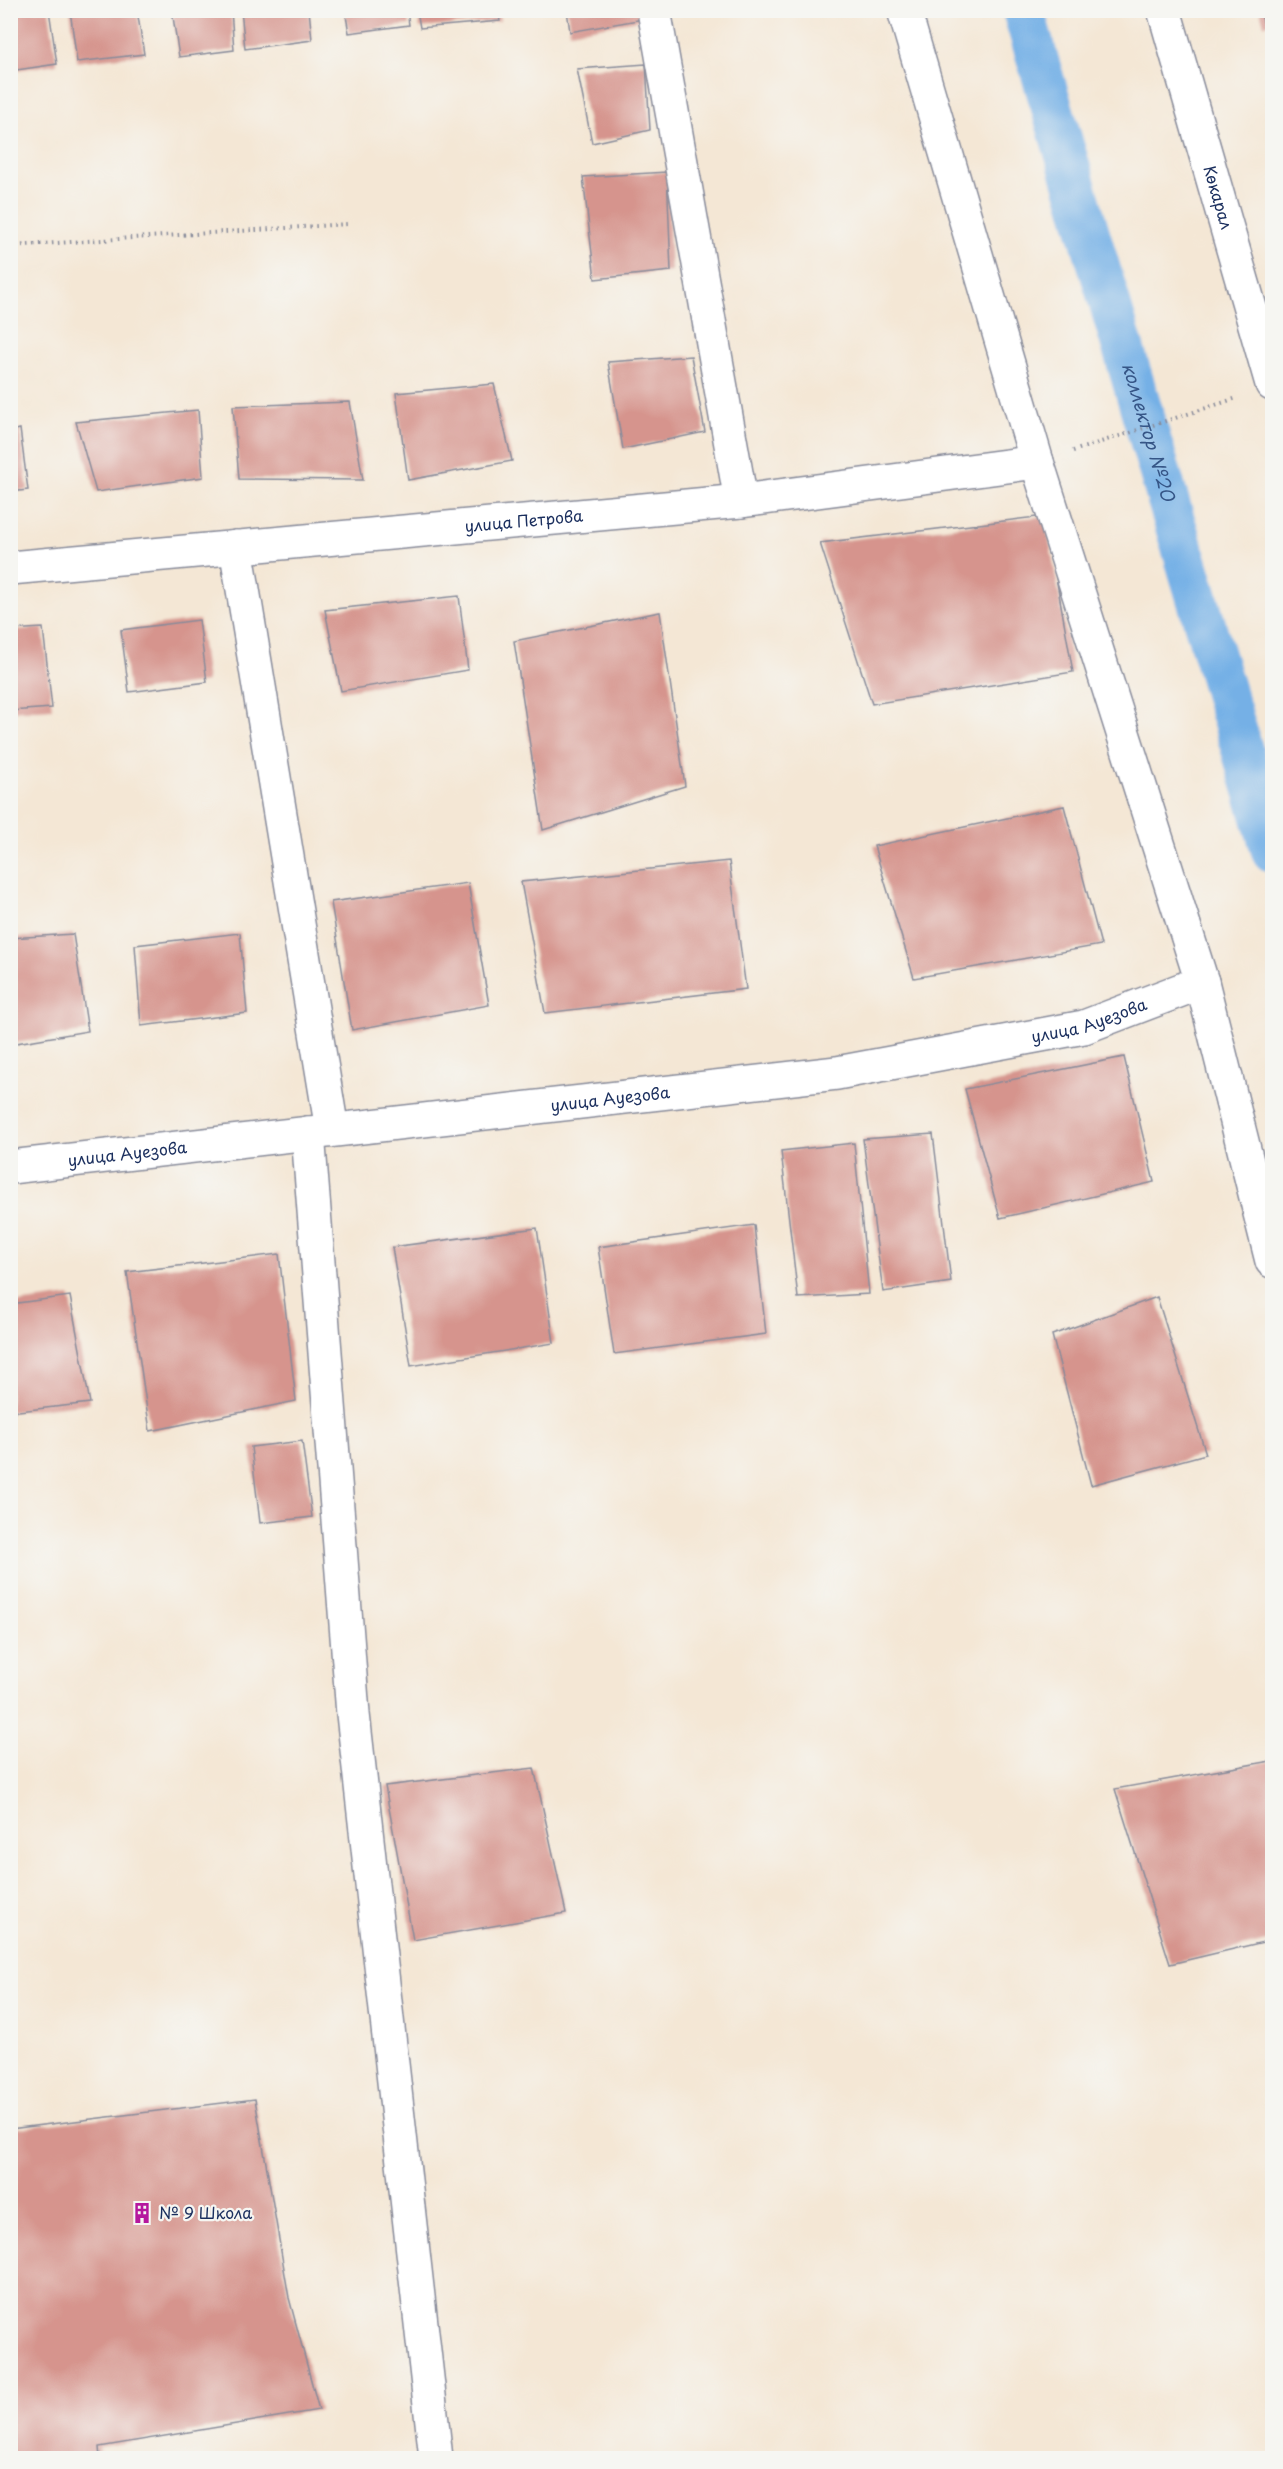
<svg xmlns="http://www.w3.org/2000/svg" width="1283" height="2469" viewBox="0 0 1283 2469" font-family="'Playpen Sans',sans-serif">
	<style>
		.lines { fill: none; stroke-linecap: round; stroke-linejoin: round }
		.canal { stroke: #74b0e6; stroke-width: 42 }
		.building { fill: #d6948d }
		.minor-casing { stroke: #888b9a; stroke-width: 36 }
		.major-casing { stroke: #888b9a; stroke-width: 36 }
		.path { stroke: #888b9a; stroke-width: 4; stroke-dasharray: 1.5 4.5; stroke-linecap: butt }
		.minor { stroke: #fff; stroke-width: 33 }
		.major { stroke: #fff; stroke-width: 33 }
		.labels { text-anchor: middle; stroke-width: 4.5; stroke-linejoin: round; paint-order: stroke }
		.street-label { font-size: 16px; fill: #1b2f5e; stroke: #f6f6f2 }
		.poi-label { font-size: 16px; fill: #1b2f5e; stroke: #f6f6f2; text-anchor: start }
		.water-label { font-size: 18px; font-style: italic; fill: #365687; stroke: #f6f6f2 }
	</style>
	<rect width="100%" height="100%" fill="#f6f6f2"/>
	<filter id="ink" filterUnits="userSpaceOnUse"><feTurbulence type="fractalNoise" baseFrequency=".0167" numOctaves="2"/><feDisplacementMap in="SourceGraphic" scale="12" xChannelSelector="R" yChannelSelector="G"/><feConvolveMatrix kernelMatrix="1 2 1 2 8 2 1 2 1" color-interpolation-filters="sRGB"/></filter>
	<filter id="wash" filterUnits="userSpaceOnUse"><feTurbulence type="fractalNoise" baseFrequency=".008" numOctaves="4" result="noise"/><feDisplacementMap in="SourceGraphic" scale="24" xChannelSelector="R" yChannelSelector="G"/><feGaussianBlur stdDeviation="1.35" result="paint"/><feColorMatrix in="noise" values="0 0 0 0 0 0 0 0 0 0 0 0 0 0 0 0 0 1.4 0 .05"/><feComposite in="paint" operator="in"/></filter>
	<g filter="url(#wash)">
		<rect width="100%" height="100%" fill="#f4e7d5"/>
		<g class="lines">
			<path class="canal" id="s1" d="M1023,10L1272,851"/>
		</g>
		<g id="blocks">
			<g class="building">
				<path d="M10,10H49L57,64L10,71Z"/>
				<path d="M70,10H137L144,54L77,62Z"/>
				<path d="M172,10H231L234,50L179,57Z"/>
				<path d="M241,10H309L312,40L245,49Z"/>
				<path d="M345,10H407L409,25L349,33Z"/>
				<path d="M417,10H498L500,21L420,28Z"/>
				<path d="M567,10H653L655,17L570,32Z"/>
				<path d="M1260,10H1272V23L1264,25Z"/>
				<path d="M646,64L650,130L592,143L577,69Z"/>
				<path d="M667,172L671,271L595,279L583,177Z"/>
				<path d="M691,356L705,432L623,449L608,362Z"/>
				<path d="M494,384L512,461L408,480L396,393Z"/>
				<path d="M350,402L363,480L239,479L233,406Z"/>
				<path d="M198,410L203,477L96,492L76,422Z"/>
				<path d="M20,429L28,490L10,492V431Z"/>
				<path d="M1045,516L1073,672L872,704L820,543Z"/>
				<path d="M459,596L468,670L341,691L325,610Z"/>
				<path d="M660,612L685,786L543,830L514,641Z"/>
				<path d="M199,620L207,682L129,692L121,630Z"/>
				<path d="M43,628L52,708L10,711V630Z"/>
				<path d="M1064,806L1101,945L914,978L874,846Z"/>
				<path d="M729,861L746,989L545,1013L521,882Z"/>
				<path d="M468,883L489,1005L352,1030L331,902Z"/>
				<path d="M240,933L247,1013L141,1026L135,945Z"/>
				<path d="M73,934L88,1031L10,1044V938Z"/>
				<path d="M1124,1057L1154,1182L1000,1218L965,1089Z"/>
				<path d="M933,1134L951,1282L883,1292L863,1139Z"/>
				<path d="M854,1143L869,1294L798,1298L781,1151Z"/>
				<path d="M754,1225L766,1334L614,1354L598,1247Z"/>
				<path d="M537,1228L554,1343L411,1366L392,1247Z"/>
				<path d="M279,1254L296,1401L150,1431L127,1272Z"/>
				<path d="M70,1296L90,1403L10,1412V1304Z"/>
				<path d="M1157,1297L1206,1454L1091,1485L1052,1335Z"/>
				<path d="M302,1441L312,1517L260,1523L251,1447Z"/>
				<path d="M1271,1761L1272,1940L1170,1964L1115,1789Z"/>
				<path d="M534,1768L566,1913L413,1940L385,1786Z"/>
				<path d="M255,2099L289,2298L319,2410L99,2447L100,2458H10V2129Z"/>
			</g>
		</g>
	</g>
	<g filter="url(#ink)">
		<use href="#blocks" fill-opacity="0" stroke="#888b9a" stroke-width="1.5"/>
		<g class="lines">
			<defs>
				<g id="minor">
					<path d="M654,10L741,501"/>
					<path d="M904,10L1037,462L1202,982L1272,1261"/>
					<path d="M236,547L332,1130"/>
					<path id="s2" d="M10,568L741,501L1037,462"/>
					<path d="M308,1133L353,1714L436,2458"/>
					<path id="s3" d="M10,1167L837,1073L1084,1027L1202,982"/>
				</g>
				<g id="major">
					<path id="s4" d="M1164,10L1272,384"/>
				</g>
			</defs>
			<use href="#minor" class="minor-casing"/>
			<use href="#major" class="major-casing"/>
			<g class="path">
				<path d="M10,246L348,224"/>
				<path d="M1073,451L1237,398"/>
			</g>
			<use href="#minor" class="minor"/>
			<use href="#major" class="major"/>
		</g>
	</g>
	<defs>
		<symbol id="building-bare" viewBox="-9 -9 18 18"><path d="M-4-6H4V6H1V3H-1V6H-4ZM-2.5-4.3h1.7v1.8h-1.7ZM.8-4.3h1.7v1.8H.8ZM-2.5-1h1.7V.8h-1.7ZM.8-1h1.7V.8H.8Z" fill="#b5179e" stroke="#f6f6f2" stroke-width="2.5" paint-order="stroke"/></symbol>
	</defs>
	<g fill-rule="evenodd">
		<use href="#building-bare" x="127" y="2198" width="30" height="30"/>
	</g>
	<g class="labels">
		<g class="street-label">
			<text dy="6" stroke="none"><textPath href="#s4" startOffset="195">Көкарал</textPath></text>
			<text dy="6" stroke="none"><textPath href="#s2" startOffset="516">улица Петрова</textPath></text>
			<text dy="6" stroke="none"><textPath href="#s3" startOffset="1090">улица Ауезова</textPath></text>
			<text dy="6" stroke="none"><textPath href="#s3" startOffset="604">улица Ауезова</textPath></text>
			<text dy="6" stroke="none"><textPath href="#s3" startOffset="118">улица Ауезова</textPath></text>
		</g>
		<g class="poi-label">
			<text x="159" y="2219">№ 9 Школа</text>
		</g>
		<g class="water-label">
			<text dy="6" stroke="none"><textPath href="#s1" startOffset="440">коллектор №20</textPath></text>
		</g>
	</g>
	<rect width="1283" height="2469" fill="none" stroke="#f6f6f2" stroke-width="36"/>
</svg>
